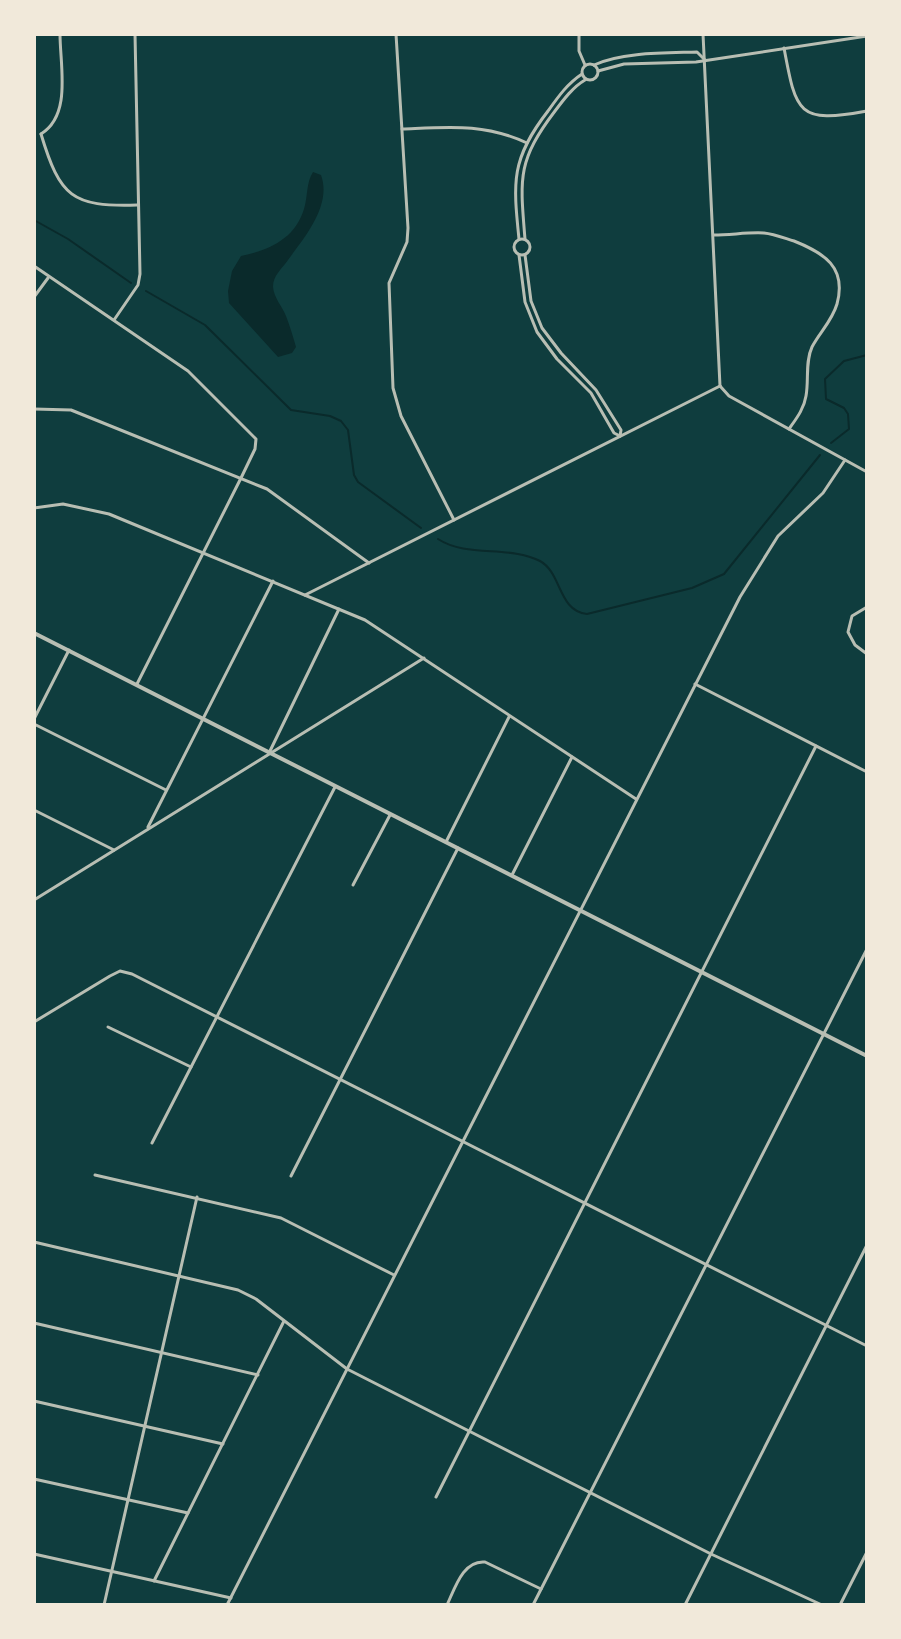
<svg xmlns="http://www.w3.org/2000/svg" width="901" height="1639" viewBox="0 0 901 1639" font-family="'Roboto Condensed',sans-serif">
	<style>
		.water { fill: #0a2a2b }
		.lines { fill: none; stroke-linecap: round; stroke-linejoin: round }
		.stream { stroke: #0a2a2b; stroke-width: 2 }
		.minor { stroke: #b8beb3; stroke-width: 3 }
		.tertiary { stroke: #b8beb3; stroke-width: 4 }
	</style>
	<rect width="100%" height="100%" fill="#0f3d3e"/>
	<path class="water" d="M313,172L321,175C332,205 305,237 288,260C282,269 273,275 273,287C274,298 282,306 286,316C290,326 293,337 296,347L292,353L278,357L229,303L228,291L232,271L241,256C269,250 295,239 304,209C308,196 306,183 313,172Z"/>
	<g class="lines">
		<g class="stream">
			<path d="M34,220L68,239L131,283"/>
			<path d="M146,291L205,325L291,410L330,416L341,421L348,430L354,475L358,482L421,528"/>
			<path d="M831,443L849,429L848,414L844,408L826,399L825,379L844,361L867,355"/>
			<path d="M438,539C467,558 509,545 540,561C562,573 558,611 587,614L692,588L724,574L820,455"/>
		</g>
		<g class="minor">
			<path d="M396,34L408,228L407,242L389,283L393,388L401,416L454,520"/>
			<path d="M579,34V51L585,65"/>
			<path d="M703,34L720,386"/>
			<path d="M784,48C796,113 798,124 867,111"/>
			<circle cx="590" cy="72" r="8"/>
			<path d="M594,65C622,52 666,53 697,52L705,60"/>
			<path d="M598,71L624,64L696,62L867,36"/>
			<path d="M402,129C449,127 484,123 527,143"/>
			<path d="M41,134C60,197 72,207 137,205"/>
			<path d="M41,134C72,115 60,66 60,34"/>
			<path d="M714,235C731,235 748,232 764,233C774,234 784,238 794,241C824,253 847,267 837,304C832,321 820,332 812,347C805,362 809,380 806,396C804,409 796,419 789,429"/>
			<circle cx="522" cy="247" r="8"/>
			<path d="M519,239C513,181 511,159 548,111C558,97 567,84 582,74"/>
			<path d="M525,239C520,178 517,161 555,111C564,99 573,87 585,80"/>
			<path d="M519,255L525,302L537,332L557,359L591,393L614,433L620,436"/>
			<path d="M525,255L531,301L542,328L561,353L596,390L621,430L620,436"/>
			<path d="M34,266L188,371L256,439L255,449L241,478L137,684"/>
			<path d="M34,297L48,278"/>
			<path d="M114,320L138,285L140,274L135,34"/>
			<path d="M720,386L729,396L867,472"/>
			<path d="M34,409L71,410L267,489L369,563"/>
			<path d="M34,508L63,504L109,514L365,620L636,799"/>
			<path d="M305,595L720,386"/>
			<path d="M867,607L852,616L848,632L855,645L867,654"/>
			<path d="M695,684L867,772"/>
			<path d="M34,719L69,650"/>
			<path d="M34,724L166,790"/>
			<path d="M269,753L339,609"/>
			<path d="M34,810L114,850"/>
			<path d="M148,827L273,581"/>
			<path d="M446,842L509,717"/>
			<path d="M512,875L572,757"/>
			<path d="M353,885L390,815"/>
			<path d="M34,900L424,658"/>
			<path d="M34,1022L110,976L120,971L132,974L867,1346"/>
			<path d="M108,1027L191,1067"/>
			<path d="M152,1143L335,787"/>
			<path d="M95,1175L281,1218L394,1275"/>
			<path d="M291,1176L458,848"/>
			<path d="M34,1242L238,1290L256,1299L347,1369L711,1554L822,1605"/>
			<path d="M34,1323L258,1375"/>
			<path d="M34,1401L223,1444"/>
			<path d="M34,1479L188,1513"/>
			<path d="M436,1497L816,746"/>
			<path d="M34,1554L231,1598"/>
			<path d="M154,1581L284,1321"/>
			<path d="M104,1605L197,1197"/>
			<path d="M227,1605L740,597L778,536L823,493L845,460"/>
			<path d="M447,1605C455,1588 463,1560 485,1562L541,1589"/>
			<path d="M533,1605L867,949"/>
			<path d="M685,1605L867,1245"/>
			<path d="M840,1605L867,1552"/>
		</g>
		<path class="tertiary" d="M34,633L867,1056"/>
	</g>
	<rect width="901" height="1639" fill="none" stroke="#f1e9da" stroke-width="72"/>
</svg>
